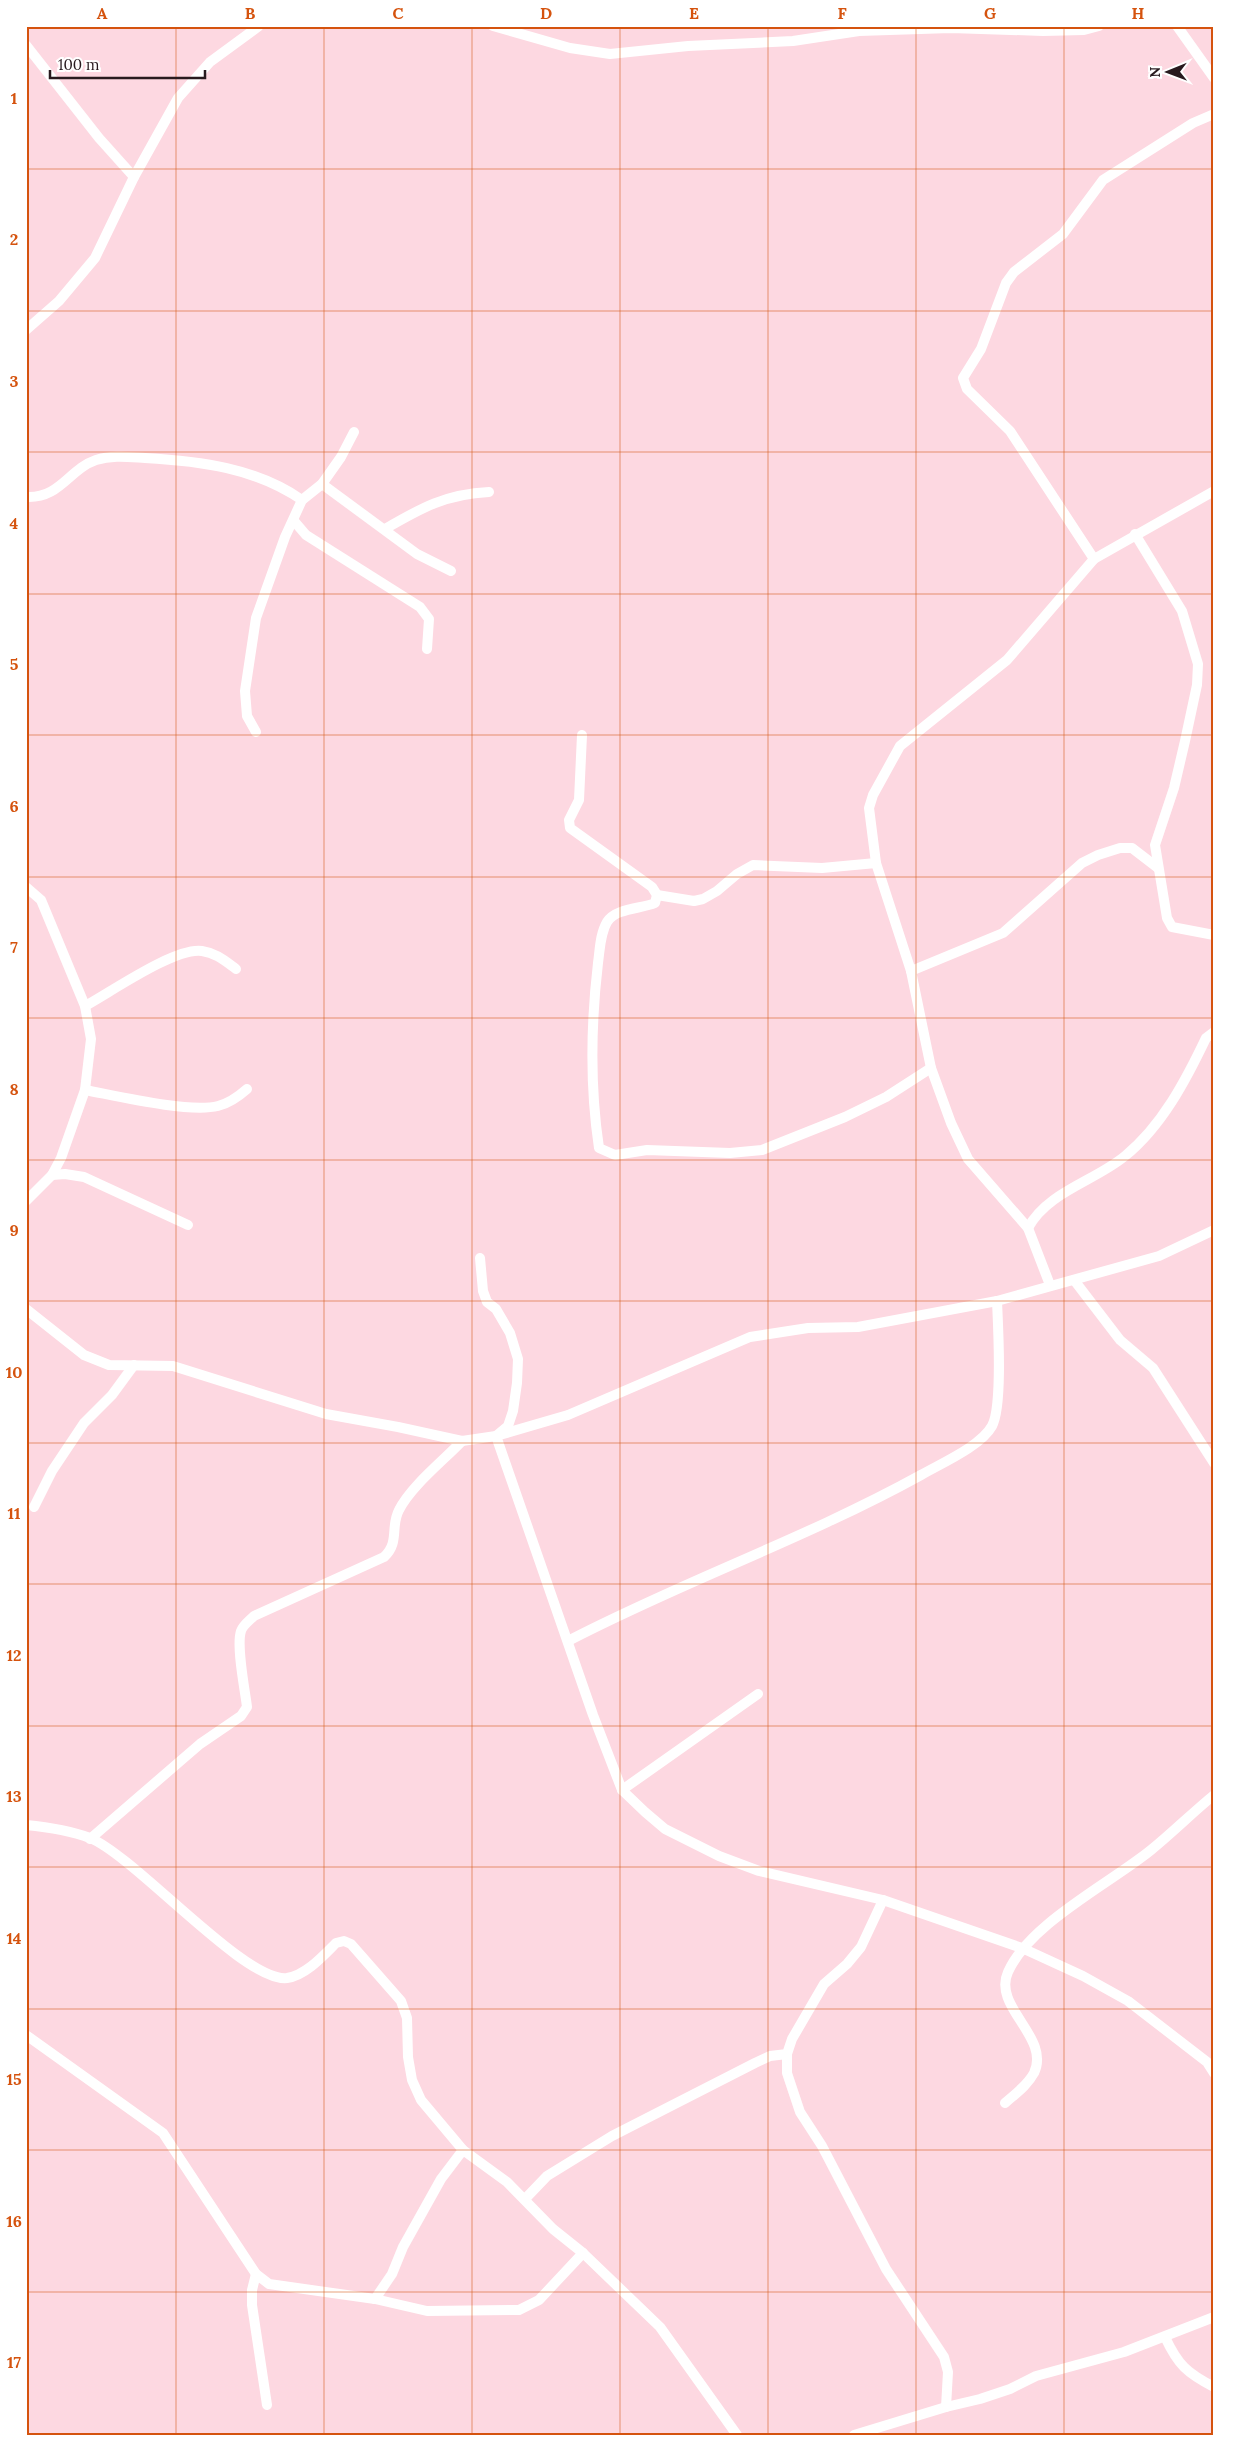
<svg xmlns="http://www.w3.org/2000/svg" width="1240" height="2461" viewBox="0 0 1240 2461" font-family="Lora,serif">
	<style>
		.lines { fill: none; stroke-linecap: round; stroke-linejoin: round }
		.minor { stroke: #fff; stroke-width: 10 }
		.grid { fill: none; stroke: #d5530e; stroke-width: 1; stroke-opacity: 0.55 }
		.neatline { fill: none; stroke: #d5530e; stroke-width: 2 }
		.grid-label { font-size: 16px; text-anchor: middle; font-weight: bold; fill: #d5530e }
	</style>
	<rect width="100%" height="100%" fill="#fdd8e1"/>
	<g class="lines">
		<g class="minor">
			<path d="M493,26L570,48L610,54L688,46L793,41L859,31L951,28L1043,31L1084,30L1099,26"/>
			<path d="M1177,26L1214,78"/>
			<path d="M26,45L99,138L134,177"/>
			<path d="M26,330L59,301L95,258L134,177L178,98L210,62L259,26"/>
			<path d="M322,484L417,554L451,571"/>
			<path d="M26,497C60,499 69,469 96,460C112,455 128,457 145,458C200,461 256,468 302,500"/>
			<path d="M294,521L306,535L420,607L429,619L427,649"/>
			<path d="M385,529C421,508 446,494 489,492"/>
			<path d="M1135,534L1182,611L1198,664L1197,685L1185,741L1174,788L1155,845L1167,918L1172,927L1214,935"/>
			<path d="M1094,559L1010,431L967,389L963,378L981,349L1006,283L1014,272L1063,234L1103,180L1193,123L1214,114"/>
			<path d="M256,732L247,716L245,691L256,618L285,537L302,500L322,484L341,457L354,432"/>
			<path d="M582,735L579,800L569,820L570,828L652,887L657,895L655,903C641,909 616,908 607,922C600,934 600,949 598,963C591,1023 590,1088 599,1148L615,1155L647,1150L730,1153L762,1150L845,1117L886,1097L931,1068"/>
			<path d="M26,887L41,900L85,1006L91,1039L85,1090L61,1158L52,1175L26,1201"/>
			<path d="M657,895L694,901L703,899L717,891L737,874L753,865L822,868L876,863"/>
			<path d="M911,971L1003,933L1082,863L1098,855L1120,848H1132L1158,868"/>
			<path d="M85,1006C111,992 175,947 202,951C216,953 225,961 236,969"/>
			<path d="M85,1090C117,1096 188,1113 218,1106C230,1103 238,1097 247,1089"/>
			<path d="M52,1175L65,1174L84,1177L188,1225"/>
			<path d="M1028,1228C1047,1192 1095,1181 1125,1156C1162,1126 1186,1080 1206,1038L1214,1032"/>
			<path d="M480,1258L483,1291L487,1302L496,1309L510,1333L518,1359L517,1383L513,1411L508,1426L496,1436L593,1715L622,1790L645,1812L665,1829L719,1856L759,1871L883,1900L1022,1948L1083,1976L1128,2001L1207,2062L1214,2073"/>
			<path d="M1074,1280L1120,1340L1153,1368L1214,1463"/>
			<path d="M1050,1285L1028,1228L968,1159L951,1123L931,1068L911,971L876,863L869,808L873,795L900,746L1007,660L1094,559L1214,491"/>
			<path d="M26,1309L84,1355L109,1365L173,1366L326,1414L398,1427L462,1441L496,1436L568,1415L750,1337L808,1328L858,1327L997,1301L1159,1256L1214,1230"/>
			<path d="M34,1507L52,1471L84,1423L112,1395L134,1365"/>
			<path d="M568,1641C683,1581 807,1538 921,1475C942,1463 981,1446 992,1426C1003,1406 998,1326 997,1301"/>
			<path d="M622,1790L758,1694"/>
			<path d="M26,1825C46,1827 71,1831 90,1838C136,1857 245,1983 287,1978C306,1975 323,1956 336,1943L344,1941L351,1944L401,2001L407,2018L408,2057L412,2080L421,2100L463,2150L507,2182L553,2229L583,2253L660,2327L737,2435"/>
			<path d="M90,1839L200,1744L241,1716L247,1707C245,1690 236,1646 241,1631C243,1625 249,1621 254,1616L384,1557C400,1542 390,1527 399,1510C411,1486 443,1461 462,1441"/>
			<path d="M26,2035L163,2133L256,2274L269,2284L375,2299L427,2311L519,2310L539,2300L583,2253"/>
			<path d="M787,2054V2073L800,2112L822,2146L886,2269L944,2357L948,2372L946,2407"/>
			<path d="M1005,2103C1015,2094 1027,2086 1034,2073C1051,2037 992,2007 1008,1972C1029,1924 1109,1884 1151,1850C1172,1833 1192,1813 1214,1795"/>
			<path d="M525,2199L547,2176L612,2136L755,2063L770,2056L787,2054L792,2039L824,1984L847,1964L861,1947L883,1900"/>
			<path d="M256,2274L252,2290V2305L267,2405"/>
			<path d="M375,2299L392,2274L403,2247L441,2179L463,2150"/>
			<path d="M1165,2337C1178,2365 1187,2373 1214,2387"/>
			<path d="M854,2435L946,2407L980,2399L1010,2389L1036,2376L1124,2352L1214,2317"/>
		</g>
	</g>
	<path class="grid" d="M176,26V2435M324,26V2435M472,26V2435M620,26V2435M768,26V2435M916,26V2435M1064,26V2435M26,169H1214M26,311H1214M26,452H1214M26,594H1214M26,735H1214M26,877H1214M26,1018H1214M26,1160H1214M26,1301H1214M26,1443H1214M26,1584H1214M26,1726H1214M26,1867H1214M26,2009H1214M26,2150H1214M26,2292H1214"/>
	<rect width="1240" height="2461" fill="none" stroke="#ffffff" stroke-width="55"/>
	<g transform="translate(1168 72) rotate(269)" stroke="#ffffff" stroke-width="4" paint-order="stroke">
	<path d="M0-4L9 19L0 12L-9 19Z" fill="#281a1e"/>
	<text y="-8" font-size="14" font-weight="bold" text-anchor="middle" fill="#281a1e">N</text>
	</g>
	<path d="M50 70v8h155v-8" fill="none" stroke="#281a1e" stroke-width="2.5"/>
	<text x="58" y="70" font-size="15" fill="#281a1e" stroke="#ffffff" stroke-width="4" paint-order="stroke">100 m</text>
	<rect x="28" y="28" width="1184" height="2406" class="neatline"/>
	<g class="grid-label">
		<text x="102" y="19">A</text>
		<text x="250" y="19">B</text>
		<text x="398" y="19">C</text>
		<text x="546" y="19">D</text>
		<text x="694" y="19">E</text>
		<text x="842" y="19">F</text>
		<text x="990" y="19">G</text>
		<text x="1138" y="19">H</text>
		<text x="14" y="104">1</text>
		<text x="14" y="245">2</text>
		<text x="14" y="387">3</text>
		<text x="14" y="529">4</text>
		<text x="14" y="670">5</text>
		<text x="14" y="812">6</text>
		<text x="14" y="953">7</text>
		<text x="14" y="1095">8</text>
		<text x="14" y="1236">9</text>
		<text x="14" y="1378">10</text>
		<text x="14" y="1519">11</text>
		<text x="14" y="1661">12</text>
		<text x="14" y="1802">13</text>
		<text x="14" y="1944">14</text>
		<text x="14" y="2085">15</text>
		<text x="14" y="2227">16</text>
		<text x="14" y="2368">17</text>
	</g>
</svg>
